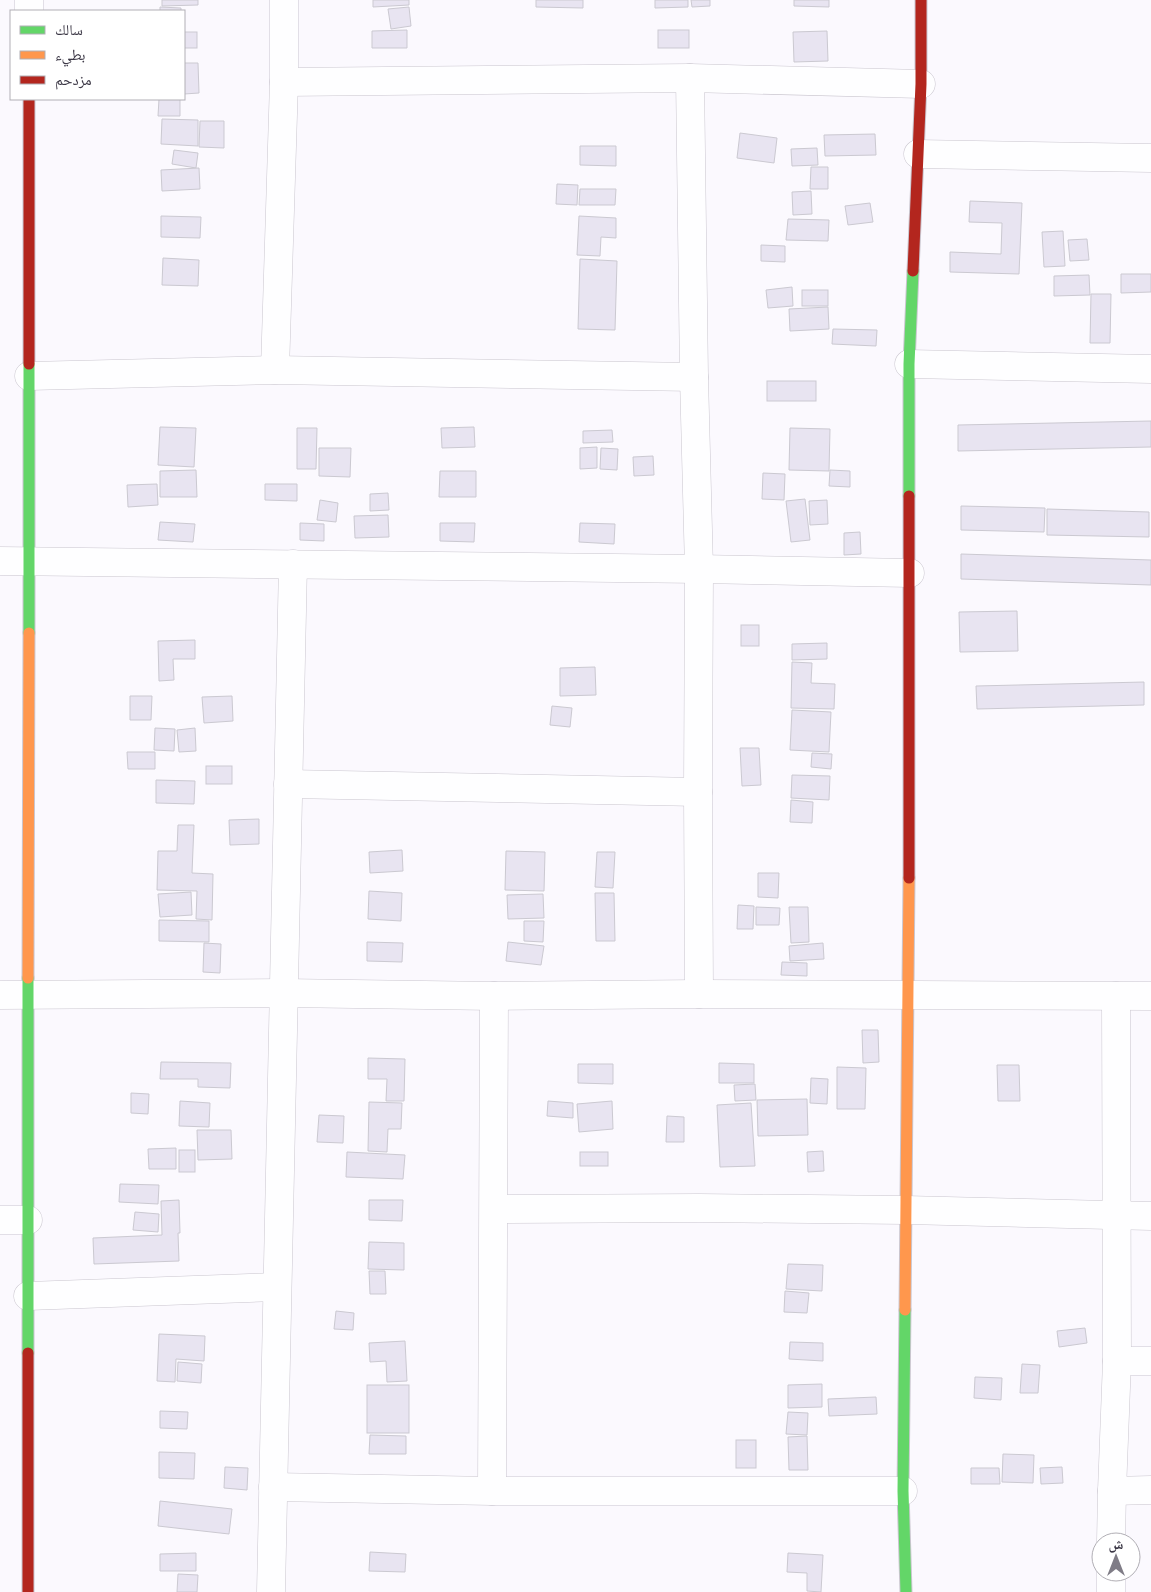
<svg xmlns="http://www.w3.org/2000/svg" width="1151" height="1592" viewBox="0 0 1151 1592" font-family="Mulish,'Noto Naskh Arabic',sans-serif">
	<style>
		.building { fill: #e8e4f1; stroke: #cbc9d1 }
		.lines { fill: none; stroke-linecap: round; stroke-linejoin: round }
		.street-casing { stroke: #cac6cf; stroke-width: 29 }
		.fast-casing { stroke: #cac6cf; stroke-width: 13 }
		.slow-casing { stroke: #cac6cf; stroke-width: 13 }
		.jam-casing { stroke: #cac6cf; stroke-width: 13 }
		.street { stroke: #fefeff; stroke-width: 28 }
		.fast { stroke: #63d668; stroke-width: 11 }
		.slow { stroke: #ff974d; stroke-width: 11 }
		.jam { stroke: #b3261e; stroke-width: 11 }
	</style>
	<rect width="100%" height="100%" fill="#fbf9fe"/>
	<g class="building">
		<path d="M162,0H198V5L162,6Z"/>
		<path d="M373,0H409V5L373,7Z"/>
		<path d="M536,0H583V8L536,7Z"/>
		<path d="M655,0H688V7L655,8Z"/>
		<path d="M691,0H710V6L692,7Z"/>
		<path d="M794,0H829V7L794,6Z"/>
		<path d="M160,7L181,8V11H160Z"/>
		<path d="M409,7L411,26L391,29L388,9Z"/>
		<path d="M407,30V48H372V31Z"/>
		<rect x="658" y="30" width="31" height="18"/>
		<path d="M827,31L828,61L794,62L793,32Z"/>
		<rect x="184" y="32" width="13" height="16"/>
		<path d="M184,63H198L199,93L184,94Z"/>
		<path d="M159,99H180V116H158Z"/>
		<path d="M162,119L198,120V146L161,144Z"/>
		<path d="M200,121H224V148L199,147Z"/>
		<path d="M740,133L777,138L774,163L737,158Z"/>
		<path d="M875,134L876,155L825,156L824,135Z"/>
		<path d="M580,146H616V166L580,165Z"/>
		<path d="M817,148L818,165L792,166L791,149Z"/>
		<path d="M174,150L198,153L196,168L172,164Z"/>
		<path d="M811,167H828V189H810Z"/>
		<path d="M199,168L200,189L162,191L161,170Z"/>
		<path d="M557,184L578,185L577,205L556,204Z"/>
		<path d="M580,189H616L615,205H579Z"/>
		<path d="M811,191L812,214L793,215L792,192Z"/>
		<path d="M970,201L1022,203L1019,274L950,272V252L1001,254L1002,223L969,222Z"/>
		<path d="M870,203L873,222L848,225L845,206Z"/>
		<path d="M161,216L201,217L200,238L161,237Z"/>
		<path d="M579,216L616,218V238L601,237L600,256L577,255Z"/>
		<path d="M788,219L829,220L828,241L786,240Z"/>
		<path d="M1063,231L1065,266L1044,267L1042,232Z"/>
		<path d="M1087,239L1089,260L1070,261L1068,240Z"/>
		<path d="M761,245L785,246V262L761,261Z"/>
		<path d="M163,258L199,260L198,286L162,285Z"/>
		<path d="M580,259L617,261L615,330L578,329Z"/>
		<path d="M1121,274H1151V292L1121,293Z"/>
		<path d="M1089,275L1090,295L1054,296V276Z"/>
		<path d="M792,287L793,306L768,308L766,290Z"/>
		<rect x="802" y="290" width="26" height="16"/>
		<path d="M1091,294H1111L1110,343H1090Z"/>
		<path d="M828,307L829,329L790,331L789,309Z"/>
		<path d="M833,329L877,330L876,346L832,344Z"/>
		<rect x="767" y="381" width="49" height="20"/>
		<path d="M1151,421V447L958,451V425Z"/>
		<path d="M160,427L196,428L194,467L158,465Z"/>
		<path d="M474,427L475,447L442,448L441,428Z"/>
		<path d="M297,428H317L316,469H297Z"/>
		<path d="M790,428L830,429L829,471L789,470Z"/>
		<path d="M612,430L613,442L583,443V431Z"/>
		<path d="M597,447V468L580,469V448Z"/>
		<path d="M319,448H351L350,477L319,476Z"/>
		<path d="M601,448L618,449L617,470L600,469Z"/>
		<path d="M653,456L654,475L634,476L633,457Z"/>
		<path d="M196,470L197,497H160V471Z"/>
		<path d="M830,470L850,471V487L829,486Z"/>
		<path d="M440,471H476V497H439Z"/>
		<path d="M763,473L785,474L784,500L762,499Z"/>
		<path d="M157,484L158,505L128,507L127,485Z"/>
		<path d="M265,484H297V501L265,500Z"/>
		<path d="M388,493L389,510L370,511V494Z"/>
		<path d="M805,499L810,540L791,542L786,501Z"/>
		<path d="M320,500L338,503L336,522L317,520Z"/>
		<path d="M827,500L828,524L810,525L809,501Z"/>
		<path d="M961,506L1045,508L1044,532L961,530Z"/>
		<path d="M1047,509L1149,512V537L1047,535Z"/>
		<path d="M388,515L389,537L355,538L354,516Z"/>
		<path d="M160,522L195,524L193,542L158,540Z"/>
		<path d="M300,523L324,524V541L300,540Z"/>
		<path d="M440,523H475L474,542L440,541Z"/>
		<path d="M580,523L615,524L614,544L579,542Z"/>
		<path d="M860,532L861,554L844,555V533Z"/>
		<path d="M961,554L1151,560V585L961,579Z"/>
		<path d="M1017,611L1018,651L960,652L959,612Z"/>
		<rect x="741" y="625" width="18" height="21"/>
		<path d="M195,640V659H173L174,680L159,681L158,641Z"/>
		<path d="M827,643V659L792,660V644Z"/>
		<path d="M792,662L812,663L811,683L835,684L834,709L791,708Z"/>
		<path d="M595,667L596,695L560,696V668Z"/>
		<path d="M1144,682V705L977,709L976,686Z"/>
		<path d="M130,696H152L151,720H130Z"/>
		<path d="M232,696L233,721L204,723L202,697Z"/>
		<path d="M552,706L572,708L570,727L550,725Z"/>
		<path d="M792,710L831,712L829,752L790,750Z"/>
		<path d="M155,728L175,729L174,751L154,750Z"/>
		<path d="M195,728L196,751L179,752L177,730Z"/>
		<path d="M740,748H759L761,785L742,786Z"/>
		<path d="M127,752H155V769H128Z"/>
		<path d="M812,753L832,754L831,769L811,767Z"/>
		<rect x="206" y="766" width="26" height="18"/>
		<path d="M792,775L830,776L829,800L791,798Z"/>
		<path d="M156,780L195,781L194,804L156,803Z"/>
		<path d="M791,800L813,802L812,823L790,822Z"/>
		<path d="M259,819V844L230,845L229,820Z"/>
		<path d="M178,825H194L192,873L213,874L212,920L196,919L197,891L157,890L158,851H177Z"/>
		<path d="M402,850L403,871L370,873L369,852Z"/>
		<path d="M506,851L545,852L544,891L505,890Z"/>
		<path d="M597,852H615L613,888L595,887Z"/>
		<path d="M758,873H779L778,898L758,897Z"/>
		<path d="M369,891L402,893L401,921L368,919Z"/>
		<path d="M191,892L192,915L160,917L158,894Z"/>
		<path d="M595,893H614L615,941H596Z"/>
		<path d="M543,894L544,918L508,919L507,895Z"/>
		<path d="M738,905L754,906L753,929H737Z"/>
		<path d="M756,907L780,908L779,925H756Z"/>
		<path d="M789,907H808L809,942L791,943Z"/>
		<path d="M159,920L209,921V942L159,941Z"/>
		<path d="M524,921H544L543,942L524,941Z"/>
		<path d="M367,942L403,943L402,962L367,961Z"/>
		<path d="M508,942L544,946L541,965L506,961Z"/>
		<path d="M204,943L221,944L220,973L203,972Z"/>
		<path d="M823,943L824,959L790,961L789,946Z"/>
		<path d="M782,962L807,963V976L781,975Z"/>
		<path d="M862,1030H878L879,1062L863,1063Z"/>
		<path d="M368,1058L405,1059L404,1101H386L387,1079H368Z"/>
		<path d="M161,1062L231,1063L230,1088L198,1087V1079H160Z"/>
		<path d="M719,1063L754,1064V1083H719Z"/>
		<path d="M578,1064H613V1084L578,1083Z"/>
		<path d="M997,1065H1019L1020,1101H998Z"/>
		<path d="M837,1067L866,1068L865,1109H837Z"/>
		<path d="M811,1078L828,1079L827,1104L810,1103Z"/>
		<path d="M755,1084L756,1100L735,1101L734,1085Z"/>
		<path d="M131,1093L149,1094L148,1114L131,1113Z"/>
		<path d="M807,1099L808,1135L758,1136L757,1100Z"/>
		<path d="M180,1101L210,1103L209,1127L179,1126Z"/>
		<path d="M548,1101L573,1103V1118L547,1116Z"/>
		<path d="M612,1101L613,1129L579,1132L577,1104Z"/>
		<path d="M369,1102L402,1103L401,1129H388L387,1152L368,1151Z"/>
		<path d="M751,1103L755,1166L720,1167L717,1105Z"/>
		<path d="M319,1115L344,1116L343,1143L317,1142Z"/>
		<path d="M667,1116L684,1117V1142H666Z"/>
		<path d="M197,1130H231L232,1159L198,1160Z"/>
		<path d="M176,1148V1169H149L148,1149Z"/>
		<rect x="179" y="1150" width="16" height="22"/>
		<path d="M823,1151L824,1171L808,1172L807,1152Z"/>
		<path d="M347,1152L405,1155L403,1179L346,1177Z"/>
		<rect x="580" y="1152" width="28" height="14"/>
		<path d="M120,1184L159,1185L158,1204L119,1202Z"/>
		<path d="M179,1200L180,1233H178L179,1261L94,1264L93,1238L162,1235L161,1201Z"/>
		<path d="M369,1200H403L402,1221L369,1220Z"/>
		<path d="M135,1212L159,1214L158,1232L133,1230Z"/>
		<path d="M369,1242L404,1243V1270L368,1269Z"/>
		<path d="M788,1264L823,1265L822,1291L786,1289Z"/>
		<path d="M369,1271H385L386,1294H370Z"/>
		<path d="M785,1291L809,1293L807,1313L784,1312Z"/>
		<path d="M336,1311L354,1313L353,1330L334,1329Z"/>
		<path d="M1085,1328L1087,1343L1059,1347L1057,1331Z"/>
		<path d="M159,1334L205,1336L204,1361L176,1359L175,1382L157,1381Z"/>
		<path d="M405,1341L407,1381L387,1382L386,1361L370,1362L369,1343Z"/>
		<path d="M790,1342L823,1343V1361L789,1359Z"/>
		<path d="M178,1362L202,1364L201,1383L177,1381Z"/>
		<path d="M1022,1364L1040,1365L1038,1393H1020Z"/>
		<path d="M975,1377L1002,1378L1001,1400L974,1398Z"/>
		<path d="M822,1384V1407L788,1408V1385Z"/>
		<rect x="367" y="1385" width="42" height="48"/>
		<path d="M876,1397L877,1414L829,1416L828,1399Z"/>
		<path d="M160,1411L188,1412L187,1429L160,1428Z"/>
		<path d="M788,1412L808,1413L807,1435L786,1434Z"/>
		<path d="M370,1435L406,1436V1454H369Z"/>
		<path d="M807,1436L808,1470H789L788,1437Z"/>
		<rect x="736" y="1440" width="20" height="28"/>
		<path d="M159,1452L195,1453L194,1479L159,1478Z"/>
		<path d="M1003,1454L1034,1455L1033,1483L1002,1482Z"/>
		<path d="M225,1467L248,1468L247,1490L224,1488Z"/>
		<path d="M1062,1467L1063,1483L1041,1484L1040,1468Z"/>
		<path d="M971,1468H999L1000,1484H971Z"/>
		<path d="M160,1501L232,1509L229,1534L158,1526Z"/>
		<path d="M370,1552L406,1554L405,1572L369,1571Z"/>
		<path d="M196,1553V1571H160V1554Z"/>
		<path d="M788,1553L823,1555L821,1592L807,1591V1573L787,1572Z"/>
		<path d="M178,1574L198,1575L197,1592H177Z"/>
	</g>
	<g class="lines">
		<defs>
			<g id="street">
				<path d="M29,0V11"/>
				<path d="M690,78L694,377L699,569L698,792L699,994"/>
				<path d="M284,82L690,78L921,84"/>
				<path d="M918,154L1151,158"/>
				<path d="M909,364L1151,369"/>
				<path d="M275,370L284,82V0"/>
				<path d="M29,376L275,370L694,377"/>
				<path d="M0,561L699,569L910,573"/>
				<path d="M288,784L698,792"/>
				<path d="M0,995L284,993L494,996L699,994L1151,996"/>
				<path d="M494,1209L699,1208L906,1210L1151,1216"/>
				<path d="M0,1220H28"/>
				<path d="M28,1296L277,1287"/>
				<path d="M1117,1361H1151"/>
				<path d="M273,1487L492,1491H903"/>
				<path d="M492,1491L494,996"/>
				<path d="M1112,1491L1151,1490"/>
				<path d="M1111,1542L1112,1491L1117,1361L1116,996"/>
				<path d="M271,1592L293,564"/>
				<path d="M1111,1592V1572"/>
			</g>
			<g id="fast">
				<path d="M909,496V364L913,271"/>
				<path d="M29,633V364"/>
				<path d="M905,1310L903,1491L906,1592"/>
				<path d="M28,1353V978"/>
			</g>
			<g id="slow">
				<path d="M28,978L29,633"/>
				<path d="M905,1310L909,878"/>
			</g>
			<g id="jam">
				<path d="M913,271L921,84V0"/>
				<path d="M29,364V99"/>
				<path d="M909,496V878"/>
				<path d="M28,1592V1353"/>
			</g>
		</defs>
		<use href="#street" class="street-casing"/>
		<use href="#fast" class="fast-casing"/>
		<use href="#slow" class="slow-casing"/>
		<use href="#jam" class="jam-casing"/>
		<use href="#street" class="street"/>
		<use href="#fast" class="fast"/>
		<use href="#slow" class="slow"/>
		<use href="#jam" class="jam"/>
	</g>
	<rect x="10" y="10" width="175" height="90" fill="#ffffff" stroke="#b1afb5"/>
	<rect x="20" y="26" width="25" height="8" fill="#63d668" stroke="#b1afb5"/>
	<text x="55" y="35" font-size="15" fill="#3c3846">سالك</text>
	<rect x="20" y="51" width="25" height="8" fill="#ff974d" stroke="#b1afb5"/>
	<text x="55" y="60" font-size="15" fill="#3c3846">بطيء</text>
	<rect x="20" y="76" width="25" height="8" fill="#b3261e" stroke="#b1afb5"/>
	<text x="55" y="85" font-size="15" fill="#3c3846">مزدحم</text>
	<g transform="translate(1116 1557)"><circle r="24" fill="#ffffff" stroke="#b1afb5"/>
	<path d="M0-4L9 19L0 12L-9 19Z" fill="#7f7c86"/>
	<text y="-8" font-size="14" font-weight="bold" text-anchor="middle" fill="#3c3846">ش</text>
	</g>
</svg>
